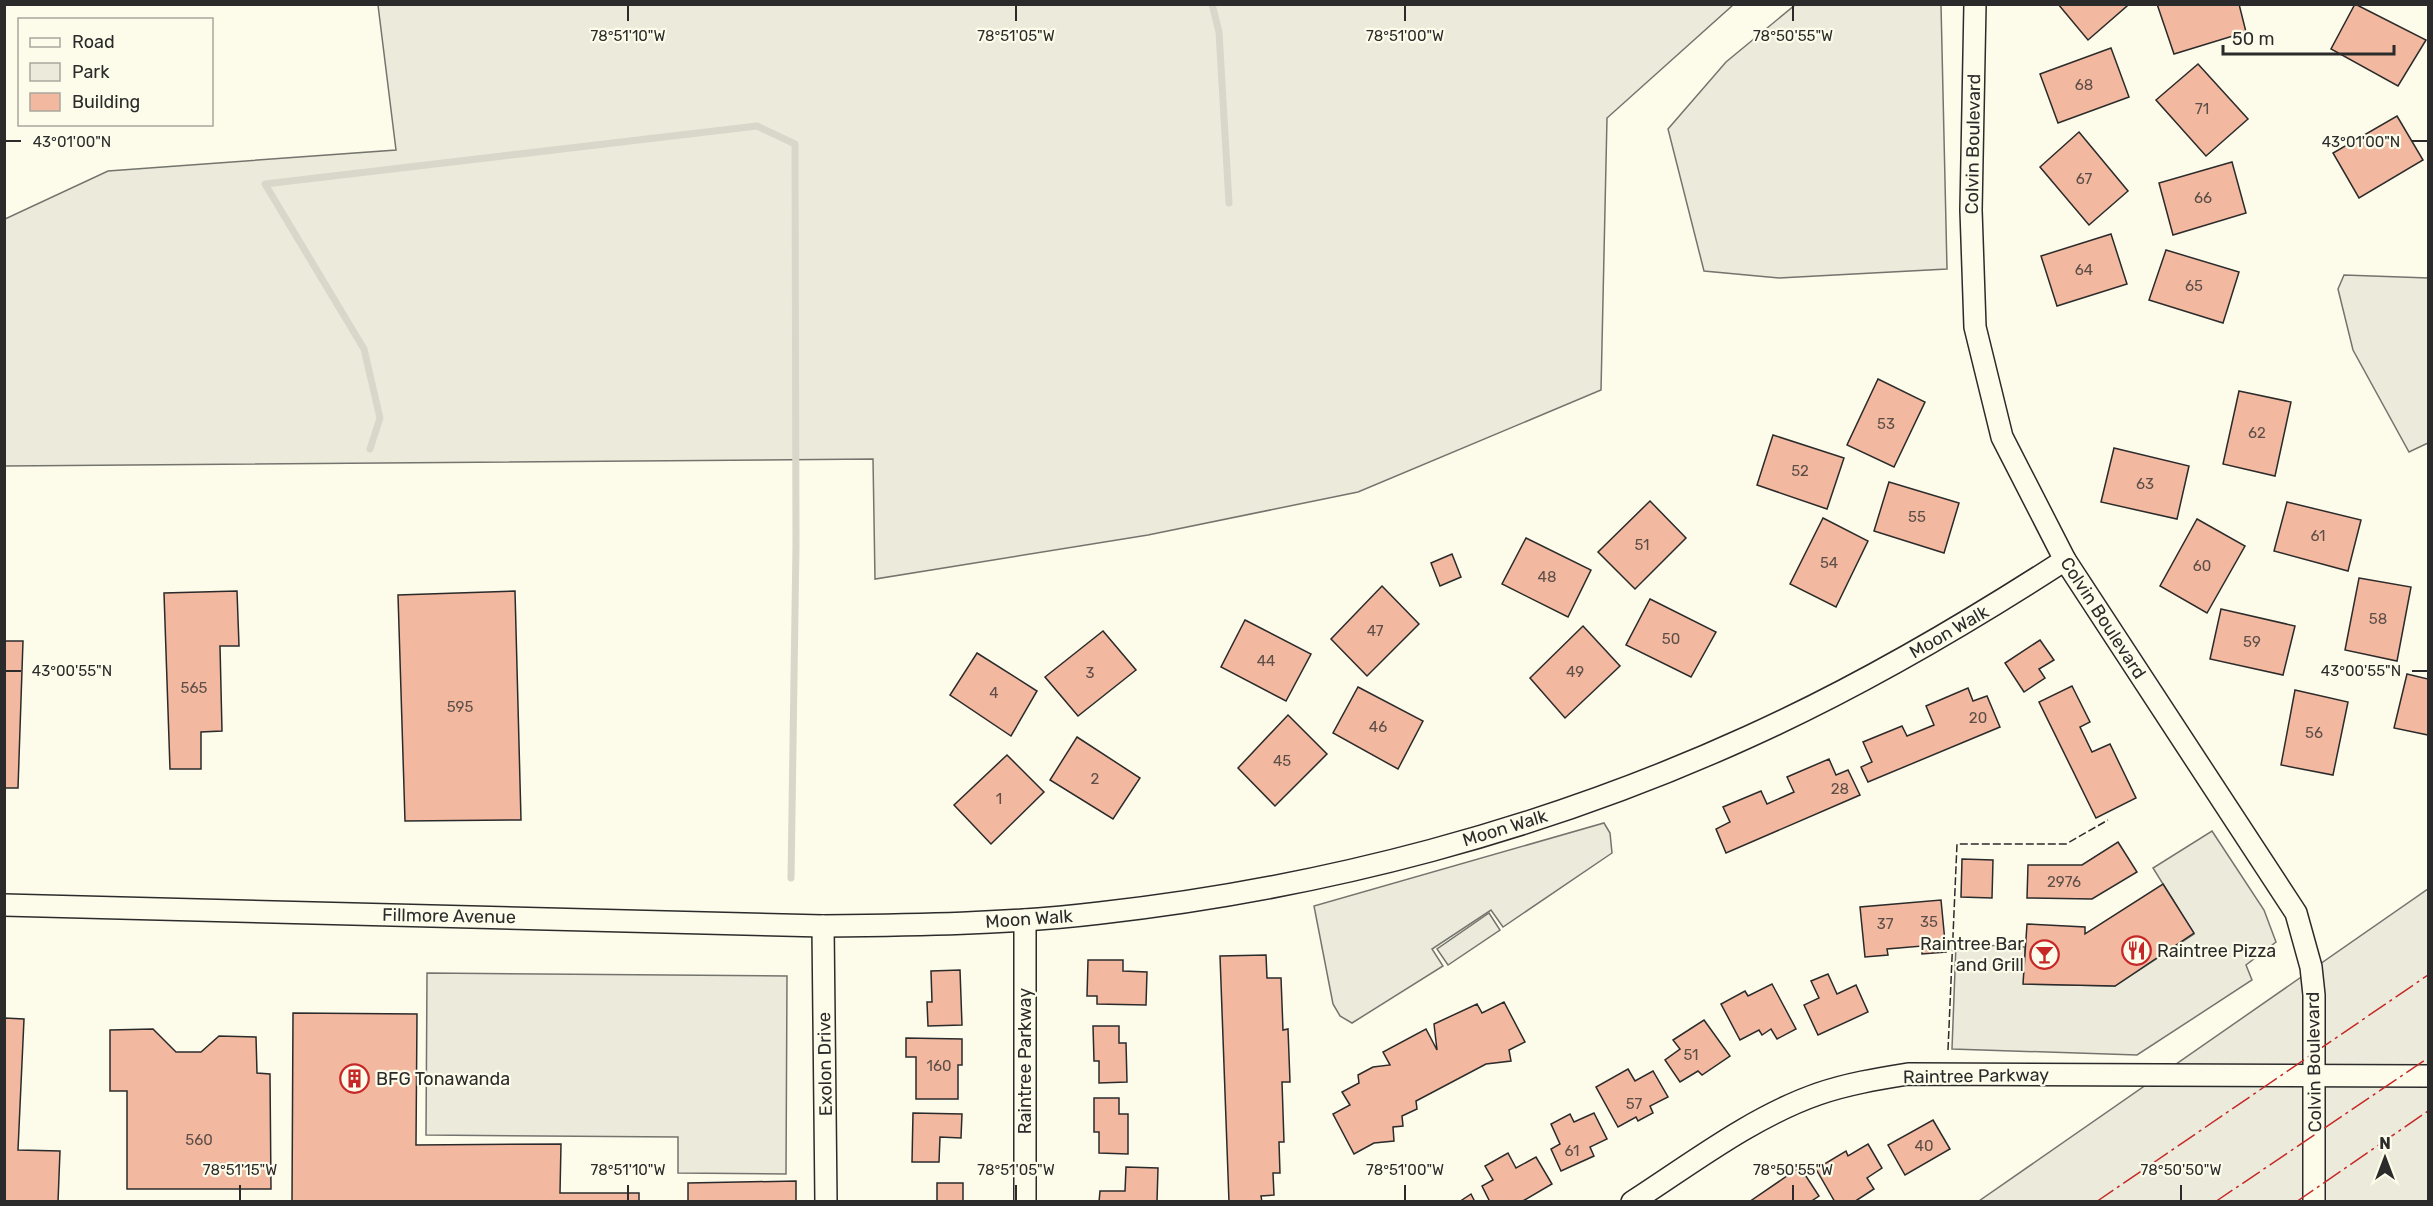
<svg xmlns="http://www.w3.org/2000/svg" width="2433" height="1206" viewBox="0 0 2433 1206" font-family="Rubik,sans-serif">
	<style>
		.green { fill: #ecebdb; stroke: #74746e; stroke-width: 1.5 }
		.parking { fill: #eceadb; stroke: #74746e; stroke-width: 1.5 }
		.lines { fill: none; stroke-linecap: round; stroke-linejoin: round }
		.stream { stroke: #d8d7c9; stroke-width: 7 }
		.building { fill: #f2b8a0; stroke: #2b2b2b; stroke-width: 1.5 }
		.street-casing { stroke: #2b2b2b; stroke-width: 24 }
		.street { stroke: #fdfbea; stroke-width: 21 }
		.fence { stroke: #2b2b2b; stroke-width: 1.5; stroke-dasharray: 8 3; stroke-linecap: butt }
		.power { stroke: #c62828; stroke-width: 1.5; stroke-dasharray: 21 4.5 3 4.5; stroke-linecap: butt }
		.ticks { fill: none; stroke: #2b2b2b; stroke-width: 2 }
		.labels { text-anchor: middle; stroke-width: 4.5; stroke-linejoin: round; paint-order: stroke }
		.number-label { font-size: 15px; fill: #5d4e48 }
		.street-label { font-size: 18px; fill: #2b2b2b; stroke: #fdfbea }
		.poi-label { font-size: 18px; fill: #2b2b2b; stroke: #fdfbea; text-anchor: start }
		.ticks-label { font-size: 15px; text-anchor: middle; fill: #2b2b2b; stroke: #fdfbea; stroke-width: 4.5; stroke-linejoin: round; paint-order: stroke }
	</style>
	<rect width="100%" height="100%" fill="#fdfbea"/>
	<g class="green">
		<path d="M378,5V4L1733,5L1607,118L1601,390L1358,492L1148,535L875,579L873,459L5,466V219L108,171L396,150Z"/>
		<path d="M1795,5H1941L1947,269L1779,278L1704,271L1668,129L1726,62Z"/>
		<path d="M2344,275L2428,278V443L2409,452L2353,350L2338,289Z"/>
		<path d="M1604,823L1610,833L1612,853L1503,927L1491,910L1432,949L1443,966L1352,1023L1340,1016L1333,1004L1314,906Z"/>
		<path d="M2428,889V1201H1979Z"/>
	</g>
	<g class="parking">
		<path d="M2212,831L2264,910L2276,942L2246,965L2252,980L2137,1055L1952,1049L1956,944L2025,947L2024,984L2115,986L2194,934L2153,868Z"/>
		<path d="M1489,913L1500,930L1448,965L1437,949Z"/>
		<path d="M427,973L787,976L786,1174L678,1173V1137L426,1135Z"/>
	</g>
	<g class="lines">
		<g class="stream">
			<path d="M1212,4L1219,32L1229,203"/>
			<path d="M370,449L380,418L364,349L265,184L757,126L795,144L796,546L791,878"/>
		</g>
	</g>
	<g class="building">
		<path d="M2058,4H2126L2127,6L2088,40Z"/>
		<path d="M2157,4H2239L2246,32L2174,54Z"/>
		<path d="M2355,4L2426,40L2398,86L2331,49Z"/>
		<path d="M2111,48L2129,97L2058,123L2040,74Z"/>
		<path d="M2198,64L2248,119L2206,156L2156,100Z"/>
		<path d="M2397,116L2423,160L2359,198L2333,153Z"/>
		<path d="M2079,132L2128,191L2089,225L2040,167Z"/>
		<path d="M2232,162L2246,213L2173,235L2159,183Z"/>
		<path d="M2111,234L2127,284L2057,306L2041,256Z"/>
		<path d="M2166,250L2239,272L2223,323L2149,300Z"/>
		<path d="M1878,379L1925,402L1894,467L1847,445Z"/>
		<path d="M2239,391L2291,402L2275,476L2223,464Z"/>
		<path d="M1773,435L1844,458L1827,509L1757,485Z"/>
		<path d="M2114,448L2189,466L2177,519L2101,502Z"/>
		<path d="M1889,482L1959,503L1944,553L1874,531Z"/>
		<path d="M1650,501L1686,538L1635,589L1598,552Z"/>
		<path d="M2287,502L2361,520L2348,571L2274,551Z"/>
		<path d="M1823,518L1868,541L1836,607L1790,584Z"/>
		<path d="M2197,519L2245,546L2207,613L2160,586Z"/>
		<path d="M1526,538L1591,570L1568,617L1502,584Z"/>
		<path d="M1452,554L1461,577L1440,586L1431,563Z"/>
		<path d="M2359,578L2411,587L2397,661L2345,650Z"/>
		<path d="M1382,586L1419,624L1367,676L1331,639Z"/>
		<path d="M237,591L239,646H220L222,731L201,732V769H170L164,593Z"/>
		<path d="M515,591L521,820L405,821L398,595Z"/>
		<path d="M1650,599L1716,632L1691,677L1626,645Z"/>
		<path d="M2221,609L2295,626L2283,675L2210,659Z"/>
		<path d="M1245,620L1311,654L1286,701L1221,667Z"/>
		<path d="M1583,626L1620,666L1565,718L1530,678Z"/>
		<path d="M1103,631L1136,670L1078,716L1045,677Z"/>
		<path d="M2040,640L2054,660L2039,669L2045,678L2024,692L2005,663Z"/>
		<path d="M4,641H23L18,788H4Z"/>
		<path d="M977,653L1037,691L1011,736L950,695Z"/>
		<path d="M2407,674L2428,679V735L2394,728Z"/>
		<path d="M2072,686L2090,722L2080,727L2092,752L2110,744L2136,798L2096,818L2039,702Z"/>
		<path d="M1358,687L1423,721L1398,769L1333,733Z"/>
		<path d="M1968,688L1973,701L1987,696L2000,727L1868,782L1861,767L1872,762L1863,742L1902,726L1907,736L1934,725L1926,706Z"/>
		<path d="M2295,690L2348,702L2333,775L2281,765Z"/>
		<path d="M1288,715L1327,754L1275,806L1238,768Z"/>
		<path d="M1077,737L1140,778L1113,819L1050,780Z"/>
		<path d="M1007,755L1044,792L991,844L954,805Z"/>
		<path d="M1829,759L1836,775L1848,770L1860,795L1726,853L1716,829L1730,822L1723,807L1761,791L1767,804L1794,792L1787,777Z"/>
		<path d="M2118,842L2137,872L2092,899L2027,898L2028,865H2082Z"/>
		<path d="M1962,859L1993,860L1992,898L1961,897Z"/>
		<path d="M2163,884L2194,933L2115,986L2023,984L2027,924L2085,927V934Z"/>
		<path d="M1941,900L1946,952L1922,954V946L1887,949L1888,955L1865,957L1860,907Z"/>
		<path d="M1266,955L1267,978H1281L1283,1030L1288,1029L1290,1082H1282L1284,1142H1279L1280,1173H1273L1274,1195L1261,1196L1262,1202H1229L1220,956Z"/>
		<path d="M1088,960H1123V971L1147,972L1146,1005L1097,1004V996H1087Z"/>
		<path d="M960,970L962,1025L928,1026L927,1002H932L931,971Z"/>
		<path d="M1828,974L1837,994L1856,985L1868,1012L1818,1035L1804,1005L1819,998L1811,981Z"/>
		<path d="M1772,984L1796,1029L1777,1039L1771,1029L1762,1035L1759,1030L1740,1040L1721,1004L1745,991L1748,996Z"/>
		<path d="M1504,1002L1525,1042L1509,1050L1511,1061L1486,1064L1416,1101L1417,1109L1402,1116L1403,1126L1393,1127L1394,1141L1374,1143L1354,1154L1333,1114L1350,1105L1342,1092L1359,1083L1358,1075L1373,1067L1390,1065L1383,1052L1426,1029L1437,1050L1434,1024L1477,1004L1482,1013Z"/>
		<path d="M293,1013L417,1014L416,1145L561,1144L560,1193H639V1202H292Z"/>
		<path d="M4,1018L24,1019L18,1150L60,1151L58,1202H4Z"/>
		<path d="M1704,1020L1730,1056L1702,1075L1698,1071L1680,1082L1665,1060L1680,1049L1673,1040Z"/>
		<path d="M1093,1026H1119V1043H1126L1127,1082L1099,1083V1061H1094Z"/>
		<path d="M153,1029L176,1052H201L219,1036L256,1037L257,1073L270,1074L271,1189H127V1091H110V1030Z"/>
		<path d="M906,1038L962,1039V1065H958V1099H916V1057H906Z"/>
		<path d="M1628,1069L1635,1081L1653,1071L1668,1097L1650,1106L1653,1113L1638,1121L1636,1117L1618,1127L1596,1087Z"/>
		<path d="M1094,1098H1119V1114H1128V1154L1099,1153V1132H1094Z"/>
		<path d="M913,1113L962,1114L961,1138L940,1137L939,1162H912Z"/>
		<path d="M1594,1113L1607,1139L1590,1147L1594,1156L1561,1171L1551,1149L1560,1144L1551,1124L1570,1114L1574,1122Z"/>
		<path d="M1933,1120L1950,1149L1905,1175L1888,1145Z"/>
		<path d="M1868,1144L1882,1168L1867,1178L1874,1189L1854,1202H1835L1816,1169L1846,1151L1848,1156Z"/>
		<path d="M1508,1153L1516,1168L1536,1157L1552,1184L1521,1202H1490L1482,1186L1493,1180L1485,1166Z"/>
		<path d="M1126,1167L1158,1168L1157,1202H1099L1100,1191H1125Z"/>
		<path d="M1800,1167L1819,1196L1810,1202H1749Z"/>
		<path d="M796,1181V1202H688V1183Z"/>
		<rect x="937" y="1183" width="26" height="19"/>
		<path d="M1471,1194L1475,1202H1459Z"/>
	</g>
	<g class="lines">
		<defs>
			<g id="street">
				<path d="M1975,4L1971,210L1975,327L2002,437L2065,560L2296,913L2311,967L2314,995V1202"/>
				<path d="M4,905L823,926C916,925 1008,924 1100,913C1323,888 1544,830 1748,737C1859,687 1963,626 2065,560"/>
				<path d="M1025,920V1202"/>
				<path d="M823,926L826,1202"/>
				<path d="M1632,1202C1691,1164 1752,1117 1818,1094C1847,1084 1877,1079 1908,1074L2428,1076"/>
			</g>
		</defs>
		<use href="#street" class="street-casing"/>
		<use href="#street" class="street"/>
		<path class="fence" d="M1948,1050L1957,844H2066L2108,820"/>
		<g class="power">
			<path d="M2096,1202L2428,975"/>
			<path d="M2215,1202L2428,1058"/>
			<path d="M2296,1202L2428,1111"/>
		</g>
	</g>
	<path class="ticks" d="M628,6V21M1016,6V21M1405,6V21M1793,6V21M6,141H21M2412,141H2427M6,671H21M2412,671H2427M240,1185V1200M628,1185V1200M1016,1185V1200M1405,1185V1200M1793,1185V1200M2181,1185V1200"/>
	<defs>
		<symbol id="restaurant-ring" viewBox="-11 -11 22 22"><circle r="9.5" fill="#fdfbea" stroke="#c62828" stroke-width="1.5"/><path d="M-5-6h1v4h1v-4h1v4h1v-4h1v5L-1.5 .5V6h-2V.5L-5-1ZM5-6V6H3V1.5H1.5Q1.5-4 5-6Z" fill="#c62828"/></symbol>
		<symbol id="bar-ring" viewBox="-11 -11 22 22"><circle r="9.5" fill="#fdfbea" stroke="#c62828" stroke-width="1.5"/><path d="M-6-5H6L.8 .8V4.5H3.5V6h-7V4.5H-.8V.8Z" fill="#c62828"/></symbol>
		<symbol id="building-ring" viewBox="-11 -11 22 22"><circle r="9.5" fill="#fdfbea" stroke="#c62828" stroke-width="1.5"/><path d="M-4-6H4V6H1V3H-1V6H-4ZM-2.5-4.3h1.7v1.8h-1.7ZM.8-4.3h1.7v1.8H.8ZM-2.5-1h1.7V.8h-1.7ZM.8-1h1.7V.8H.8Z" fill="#c62828"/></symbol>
	</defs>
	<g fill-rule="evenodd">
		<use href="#restaurant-ring" x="2120" y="934" width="33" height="33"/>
		<use href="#bar-ring" x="2028" y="938" width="33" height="33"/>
		<use href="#building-ring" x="338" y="1062" width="33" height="33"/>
	</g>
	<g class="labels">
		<g class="number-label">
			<text x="2084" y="90">68</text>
			<text x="2202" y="114">71</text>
			<text x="2084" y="184">67</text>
			<text x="2203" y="203">66</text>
			<text x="2084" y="275">64</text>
			<text x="2194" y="291">65</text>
			<text x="1886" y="429">53</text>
			<text x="2257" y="438">62</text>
			<text x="1800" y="476">52</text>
			<text x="2145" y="489">63</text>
			<text x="1917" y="522">55</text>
			<text x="2318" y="541">61</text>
			<text x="1642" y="550">51</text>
			<text x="1829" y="568">54</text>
			<text x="2202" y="571">60</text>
			<text x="1547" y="582">48</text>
			<text x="2378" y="624">58</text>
			<text x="1375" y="636">47</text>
			<text x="1671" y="644">50</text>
			<text x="2252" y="647">59</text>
			<text x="1266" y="666">44</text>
			<text x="1575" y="677">49</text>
			<text x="1090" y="678">3</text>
			<text x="194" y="693">565</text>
			<text x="994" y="698">4</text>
			<text x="460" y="712">595</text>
			<text x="1978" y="723">20</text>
			<text x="1378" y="732">46</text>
			<text x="2314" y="738">56</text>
			<text x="1282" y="766">45</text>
			<text x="1095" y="784">2</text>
			<text x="1840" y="794">28</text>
			<text x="999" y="804">1</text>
			<text x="2064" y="887">2976</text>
			<text x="1929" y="927">35</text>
			<text x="1885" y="929">37</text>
			<text x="1691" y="1060">51</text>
			<text x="939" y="1071">160</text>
			<text x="1634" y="1109">57</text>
			<text x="199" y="1145">560</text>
			<text x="1924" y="1151">40</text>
			<text x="1572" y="1156">61</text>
		</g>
		<g class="street-label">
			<text transform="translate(1973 144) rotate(-89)" y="6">Colvin Boulevard</text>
			<text transform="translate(2103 618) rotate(57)" y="6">Colvin Boulevard</text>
			<text transform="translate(1949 632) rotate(-30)" y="6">Moon Walk</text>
			<text transform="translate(1505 828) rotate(-17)" y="6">Moon Walk</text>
			<text transform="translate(449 916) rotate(1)" y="6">Fillmore Avenue</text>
			<text transform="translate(1029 919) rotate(-4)" y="6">Moon Walk</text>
			<text transform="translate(1025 1061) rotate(-90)" y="6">Raintree Parkway</text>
			<text transform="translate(2314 1062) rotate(-91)" y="6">Colvin Boulevard</text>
			<text transform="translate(825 1064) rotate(-91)" y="6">Exolon Drive</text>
			<text transform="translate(1976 1076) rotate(-1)" y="6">Raintree Parkway</text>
		</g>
		<g class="poi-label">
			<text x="2024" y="950" text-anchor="end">Raintree Bar<tspan x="2024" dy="21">and Grill</tspan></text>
			<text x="2157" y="957">Raintree Pizza</text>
			<text x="376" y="1085">BFG Tonawanda</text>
		</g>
	</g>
	<g class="ticks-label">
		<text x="628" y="41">78°51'10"W</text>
		<text x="1016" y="41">78°51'05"W</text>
		<text x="1405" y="41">78°51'00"W</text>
		<text x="1793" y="41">78°50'55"W</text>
		<text x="72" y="147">43°01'00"N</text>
		<text x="2361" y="147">43°01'00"N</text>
		<text x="72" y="676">43°00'55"N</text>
		<text x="2361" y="676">43°00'55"N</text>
		<text x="240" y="1175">78°51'15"W</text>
		<text x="628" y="1175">78°51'10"W</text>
		<text x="1016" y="1175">78°51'05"W</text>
		<text x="1405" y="1175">78°51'00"W</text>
		<text x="1793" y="1175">78°50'55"W</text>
		<text x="2181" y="1175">78°50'50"W</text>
	</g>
	<rect width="2433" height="1206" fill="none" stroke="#2b2b2b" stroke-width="12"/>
	<rect x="18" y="18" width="195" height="108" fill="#fdfbea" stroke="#a9a89e" stroke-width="1.5"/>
	<rect x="30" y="38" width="30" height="9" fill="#fdfbea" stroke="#a9a89e" stroke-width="1.5"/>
	<text x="72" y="48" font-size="18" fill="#2b2b2b">Road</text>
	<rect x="30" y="63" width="30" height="18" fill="#ecebdb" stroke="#a9a89e" stroke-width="1.5"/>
	<text x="72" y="78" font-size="18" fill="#2b2b2b">Park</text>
	<rect x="30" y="93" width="30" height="18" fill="#f2b8a0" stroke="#a9a89e" stroke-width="1.5"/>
	<text x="72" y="108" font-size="18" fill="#2b2b2b">Building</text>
	<g transform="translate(2385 1158)" stroke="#fdfbea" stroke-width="4.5" paint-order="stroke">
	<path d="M0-4.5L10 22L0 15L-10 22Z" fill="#2b2b2b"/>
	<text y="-9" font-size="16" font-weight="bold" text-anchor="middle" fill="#2b2b2b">N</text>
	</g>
	<path d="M2223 45v9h171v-9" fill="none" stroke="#2b2b2b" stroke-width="3"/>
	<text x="2232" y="45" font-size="18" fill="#2b2b2b" stroke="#fdfbea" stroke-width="4.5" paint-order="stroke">50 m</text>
</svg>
